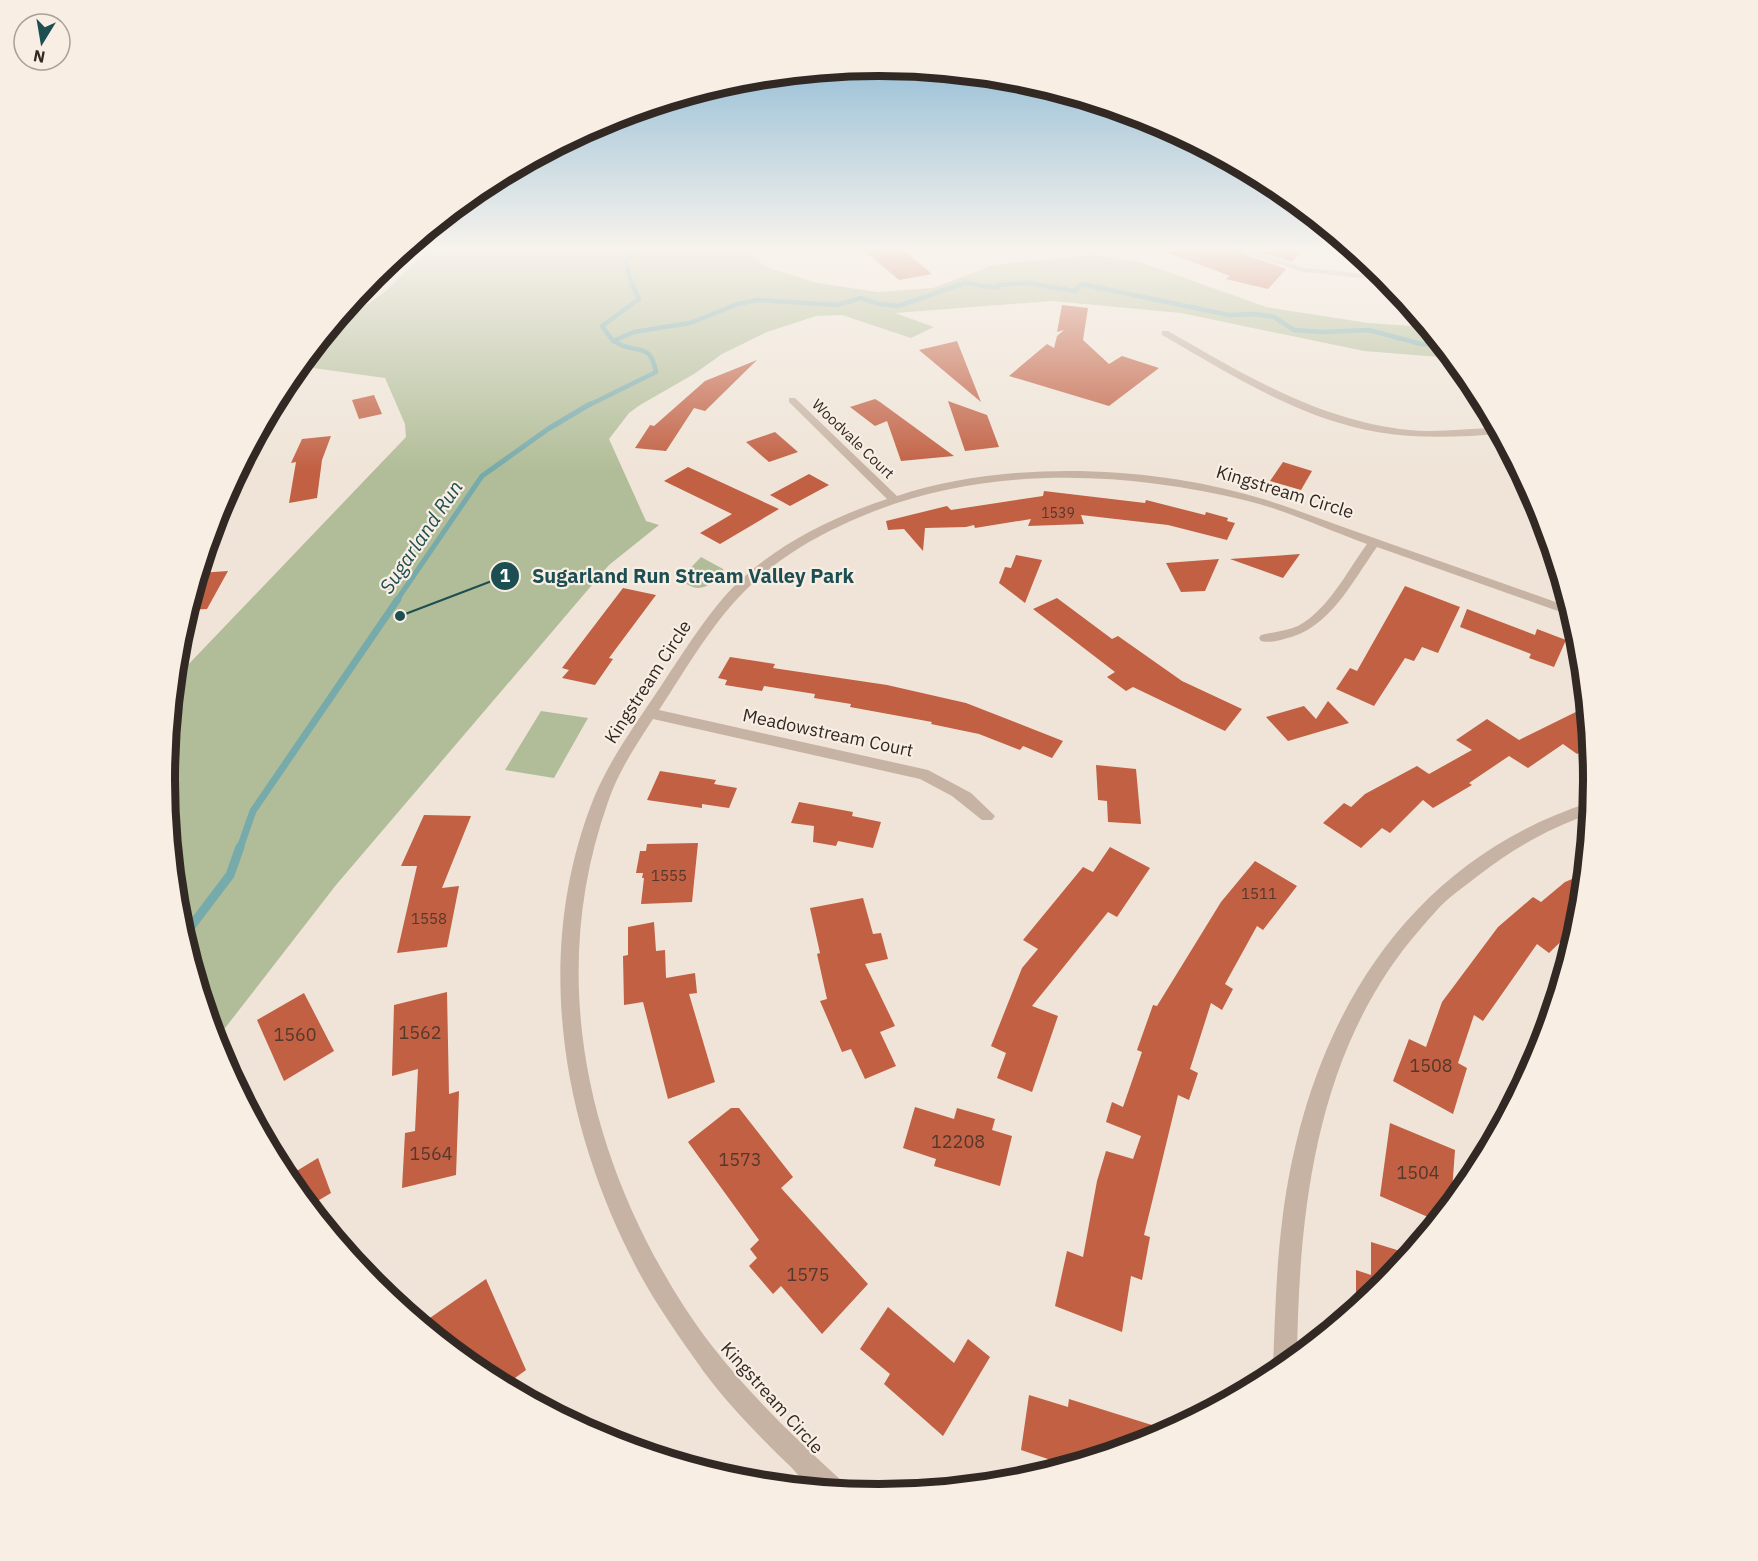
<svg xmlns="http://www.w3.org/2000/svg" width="1758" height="1561" viewBox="0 0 1758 1561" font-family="'IBM Plex Sans',sans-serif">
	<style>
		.green { fill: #b1bd98 }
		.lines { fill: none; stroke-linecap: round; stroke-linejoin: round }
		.stream-far3 { stroke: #77aaab; stroke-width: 4.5 }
		.stream-far2 { stroke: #77aaab; stroke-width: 5 }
		.stream-far1 { stroke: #77aaab; stroke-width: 7 }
		.stream { stroke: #77aaab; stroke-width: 9 }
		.building { fill: #c16043 }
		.minor { fill: #c7b3a4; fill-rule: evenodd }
		.labels { text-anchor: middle; stroke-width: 4.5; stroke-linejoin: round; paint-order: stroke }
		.far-number-label { font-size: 14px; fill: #56372c }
		.far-street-label { font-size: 15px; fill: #322925; stroke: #f8eee3 }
		.number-label { font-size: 15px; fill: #56372c }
		.street-label { font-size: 18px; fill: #322925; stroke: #f8eee3 }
		.near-number-label { font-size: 18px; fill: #56372c }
		.water-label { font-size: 20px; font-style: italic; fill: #1d4f52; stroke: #f8eee3 }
		.rim { fill: none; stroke: #322925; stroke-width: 8 }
		.leader { fill: none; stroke: #1d4f52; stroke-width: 2 }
		.callout-dot { fill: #1d4f52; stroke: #f8eee3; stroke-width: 2 }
		.mark-label { font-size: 18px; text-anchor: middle; font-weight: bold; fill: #fff }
		.callout-label { font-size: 20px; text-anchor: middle; font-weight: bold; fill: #1d4f52; stroke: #f8eee3; stroke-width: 4.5; stroke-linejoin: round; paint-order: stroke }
	</style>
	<rect width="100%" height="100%" fill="#efe4d7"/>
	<g class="green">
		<path d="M426,251H756L749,253L766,267L817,283L878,292L933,288L994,265L1094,255L1143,263L1266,307L1368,323L1427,327L1452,358L1364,351L1181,313L1052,301L895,313L934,327L911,338L842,315L816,316L767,332L722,354L694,374L640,405L629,413L609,439L646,521L659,525L609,565L336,885L215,1041L178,920L165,780L175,675L185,668L406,437L405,424L385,378L306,367L298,368L306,358L313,357L348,316H341L350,304H368L386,291Z"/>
		<path d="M701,557L723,569L724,574C708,587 698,595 680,579Z"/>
		<path d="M541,711L588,718L554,778L505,770Z"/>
	</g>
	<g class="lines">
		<g class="stream-far3">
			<path d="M613,341L634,332L690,323L738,304L758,300L837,305L861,298L879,304L898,306L965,283L998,288V285L1027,283L1075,291L1081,284L1229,315L1255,314L1274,317L1294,330L1322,332L1369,330L1421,344L1442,345"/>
			<path d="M587,406L656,372C650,339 634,356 614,341C609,337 606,331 602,326L639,299L631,282L626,262L637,251"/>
		</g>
		<path class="stream-far2" d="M397,600L482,476L548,429L590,404"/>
		<path class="stream-far1" d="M240,848L253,811L398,599"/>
		<path class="stream" d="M183,937L230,875L240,847"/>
	</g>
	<g class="building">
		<path d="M865,251H905L932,274L899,280Z"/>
		<path d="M1169,251H1236L1286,269L1268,289L1226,279L1230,276L1169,253Z"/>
		<path d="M1260,251H1301L1292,262Z"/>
		<path d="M1062,305L1088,308L1083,340L1109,364L1122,356L1159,368L1109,406L1009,376L1047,344L1054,348L1057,336L1064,330L1057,332Z"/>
		<path d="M957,341L981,402L919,350Z"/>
		<path d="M757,360L705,411L694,408L666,451L635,448L650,425L654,426L705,381Z"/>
		<path d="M374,395L382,414L359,419L352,400Z"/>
		<path d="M875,399L880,402L954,456L901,461L887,421L875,426L850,407Z"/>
		<path d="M948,401L987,415L999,447L965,451Z"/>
		<path d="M775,432L798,452L769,462L746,442Z"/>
		<path d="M331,436L322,460L317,498L289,503L296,462L291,463L302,439Z"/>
		<path d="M1283,462L1312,471L1301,490L1270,481Z"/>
		<path d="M688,467L779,509L720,544L700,533L732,514L664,481Z"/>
		<path d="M809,474L829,485L790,506L770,495Z"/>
		<path d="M1044,491L1145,503L1146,500L1205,515L1206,512L1228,518L1227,521L1235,523L1227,540L1168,525L1081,515L1084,524L1028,526L1031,519L975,528L974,525L966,527L925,528L923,551L904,529L888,530L886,521L947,506L951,510L1043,496Z"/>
		<path d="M1300,554L1283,578L1230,559Z"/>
		<path d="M1016,555L1042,560L1025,603L999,583L1005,567L1011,568Z"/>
		<path d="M1219,559L1205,591L1181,592L1166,563Z"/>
		<path d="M228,571L207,609L188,610L199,573Z"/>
		<path d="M1405,586L1460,607L1438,653L1422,647L1414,661L1405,658L1374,706L1336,689L1350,668L1357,671Z"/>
		<path d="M623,588L656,595L609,658L613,659L595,685L562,678L569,670L562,668Z"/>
		<path d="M1057,598L1112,639L1118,636L1182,681L1242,709L1225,731L1133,687L1126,691L1107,677L1115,672L1033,609Z"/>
		<path d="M1467,609L1535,635L1537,629L1566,640L1554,667L1529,658L1531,654L1460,627Z"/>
		<path d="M730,657L775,664L773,668L887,685L966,703L1063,741L1052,758L1023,746L1020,750L979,734L931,724L932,722L850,707L851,704L814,698L815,694L764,686L762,691L725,685L727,680L718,678Z"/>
		<path d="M1328,701L1349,723L1288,741L1266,717L1304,706L1316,719Z"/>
		<path d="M1586,707L1590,747L1577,754L1563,744L1528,768L1509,756L1469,783L1472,785L1433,808L1423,800L1390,833L1382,828L1361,848L1323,823L1344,803L1351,807L1365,794L1417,766L1429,774L1472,750L1456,740L1487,719L1519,740Z"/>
		<path d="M1096,765L1136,769L1141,824L1108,822L1107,801L1098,800Z"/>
		<path d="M660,771L716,780L714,784L737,788L729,808L702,804V808L647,800Z"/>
		<path d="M799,802L853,812L852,816L881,822L873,848L838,841L836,846L813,842L814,826L791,823Z"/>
		<path d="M424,815L471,816L442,888L459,886L447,947L397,953L417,866H401Z"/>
		<path d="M698,843L692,902L641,904L644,878H642L643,873H636L640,851H646L647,844Z"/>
		<path d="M1110,847L1150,868L1117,917L1108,912L1032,1006L1058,1016L1032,1092L997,1078L1006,1053L991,1046L1022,968L1038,949L1023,940L1083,867L1093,872Z"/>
		<path d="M1255,861L1297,886L1263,930L1257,926L1225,984L1233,989L1222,1010L1211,1003L1190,1069L1198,1073L1189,1100L1178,1095L1144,1235L1150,1237L1142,1280L1131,1276L1122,1332L1055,1306L1067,1251L1083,1257L1097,1181L1106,1151L1133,1159L1141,1136L1106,1122L1112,1102L1123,1107L1142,1052L1137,1050L1153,1005L1157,1006L1221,902Z"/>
		<path d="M1584,874L1578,925L1549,953L1537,944L1483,1021L1474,1015L1458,1063L1467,1068L1453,1114L1393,1081L1409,1039L1426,1047L1442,1002L1498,927L1533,897L1541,902L1565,882Z"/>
		<path d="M863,898L873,934L881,933L888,959L865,964L895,1026L880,1032L896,1066L865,1079L851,1049L842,1052L820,1001L827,999L817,954L820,953L810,908Z"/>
		<path d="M654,922L656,951L665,950L666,978L695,973L697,993L689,994L715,1082L668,1099L643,1002L624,1005L623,956L628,955V927Z"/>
		<path d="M447,992L449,1094L459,1091L456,1175L402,1188L405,1133L415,1131L418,1069L392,1076L394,1005Z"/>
		<path d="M304,993L334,1051L284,1081L257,1020Z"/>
		<path d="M915,1107L954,1119L957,1108L995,1119L992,1130L1012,1136L1000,1186L934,1166L936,1159L903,1148Z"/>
		<path d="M731,1108H739L793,1177L781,1188L868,1284L822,1334L781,1286L773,1294L749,1266L757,1258L750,1249L759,1240L688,1142Z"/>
		<path d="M1390,1123L1455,1150L1451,1205L1437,1221L1380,1196Z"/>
		<path d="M318,1158L331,1193L309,1206L285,1178Z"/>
		<path d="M1371,1242L1410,1254L1384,1286L1356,1309V1270L1371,1275Z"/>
		<path d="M486,1279L526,1370L504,1386L482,1374L433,1334L427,1320Z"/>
		<path d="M888,1307L954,1363L968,1339L990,1357L943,1436L884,1384L890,1374L860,1349Z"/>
		<path d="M1029,1395L1068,1407L1069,1399L1155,1426L1154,1440L1069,1466L1021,1450Z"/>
	</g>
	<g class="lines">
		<g class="minor">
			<path d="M1238,251H1251L1305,268L1385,276L1389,281L1304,272Z"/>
			<path d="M1162,331H1168C1245,375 1320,421 1409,430C1438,433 1468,428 1497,428L1500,434C1460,437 1417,439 1377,432C1298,418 1230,374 1162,335Z"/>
			<path d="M789,398H795L897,496C1005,460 1148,465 1256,497C1291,507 1325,521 1360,533C1428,557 1500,582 1569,607L1572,616L1377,547C1351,583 1330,629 1284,639C1277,641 1269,643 1261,641L1259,638L1261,635C1274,632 1286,631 1298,626C1328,610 1348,570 1367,544C1328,530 1288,511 1248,501C1113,468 967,465 840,526C808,541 779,559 753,583C714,619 688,666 659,710L928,770L971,793L995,816L992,820H982L952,796L920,779L653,719C636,745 618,772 608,802C546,976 587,1156 685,1308C728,1374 785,1429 843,1482L846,1492C837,1491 824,1492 815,1489C807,1486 798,1475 792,1468C761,1438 730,1407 704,1372C678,1335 651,1298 631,1257C560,1116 534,950 593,800C610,758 638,721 663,683C682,654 701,624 724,597C767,549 827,519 887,499L789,402Z"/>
			<path d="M1591,802L1590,814C1549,828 1513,849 1479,875C1469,883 1457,891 1447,900C1438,908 1430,918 1422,927C1317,1046 1299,1205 1297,1358L1276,1374L1273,1367C1275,1319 1276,1270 1282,1222C1305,1032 1400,863 1591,802Z"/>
		</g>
	</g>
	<linearGradient id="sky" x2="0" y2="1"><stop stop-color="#7bb0d0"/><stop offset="0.53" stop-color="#f8f3ed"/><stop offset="1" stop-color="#f8f3ed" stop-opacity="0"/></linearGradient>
	<rect width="1758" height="470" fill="url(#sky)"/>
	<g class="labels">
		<g class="far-number-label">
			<text x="1058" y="518">1539</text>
		</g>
		<g class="far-street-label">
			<text transform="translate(853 439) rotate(44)" y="5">Woodvale Court</text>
		</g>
		<g class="number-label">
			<text x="669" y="881">1555</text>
			<text x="1259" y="899">1511</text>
			<text x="429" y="924">1558</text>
		</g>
		<g class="street-label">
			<text transform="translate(1285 492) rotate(17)" y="6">Kingstream Circle</text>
			<text transform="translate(648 682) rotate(-57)" y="6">Kingstream Circle</text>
			<text transform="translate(828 733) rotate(12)" y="6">Meadowstream Court</text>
			<text transform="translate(772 1398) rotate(48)" y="6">Kingstream Circle</text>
		</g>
		<g class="near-number-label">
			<text x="420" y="1039">1562</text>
			<text x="295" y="1041">1560</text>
			<text x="1431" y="1072">1508</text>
			<text x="958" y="1148">12208</text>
			<text x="431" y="1160">1564</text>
			<text x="740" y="1166">1573</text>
			<text x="1418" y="1179">1504</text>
			<text x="808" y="1281">1575</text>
		</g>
		<g class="water-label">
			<text transform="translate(421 537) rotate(-56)" y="7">Sugarland Run</text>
		</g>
	</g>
	<path d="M0 0H1758V1561H0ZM175 780a704 704 0 1 1 1408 0a704 704 0 1 1-1408 0Z" fill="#f8eee3" fill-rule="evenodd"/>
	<path class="rim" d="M175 780a704 704 0 1 1 1408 0a704 704 0 1 1-1408 0Z"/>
	<path class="leader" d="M400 616L505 576"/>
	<g class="callout-dot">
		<circle cx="400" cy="616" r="6"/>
		<circle cx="505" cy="576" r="15"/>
	</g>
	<g class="mark-label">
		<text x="505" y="582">1</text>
	</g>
	<g class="callout-label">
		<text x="693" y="583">Sugarland Run Stream Valley Park</text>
	</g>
	<g transform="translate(42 42) rotate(191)"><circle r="28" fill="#f8eee3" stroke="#a99f97" stroke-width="1.5"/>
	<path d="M0-4.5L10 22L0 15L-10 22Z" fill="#1d4f52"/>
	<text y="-9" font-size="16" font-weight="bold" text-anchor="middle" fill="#322925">N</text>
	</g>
</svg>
